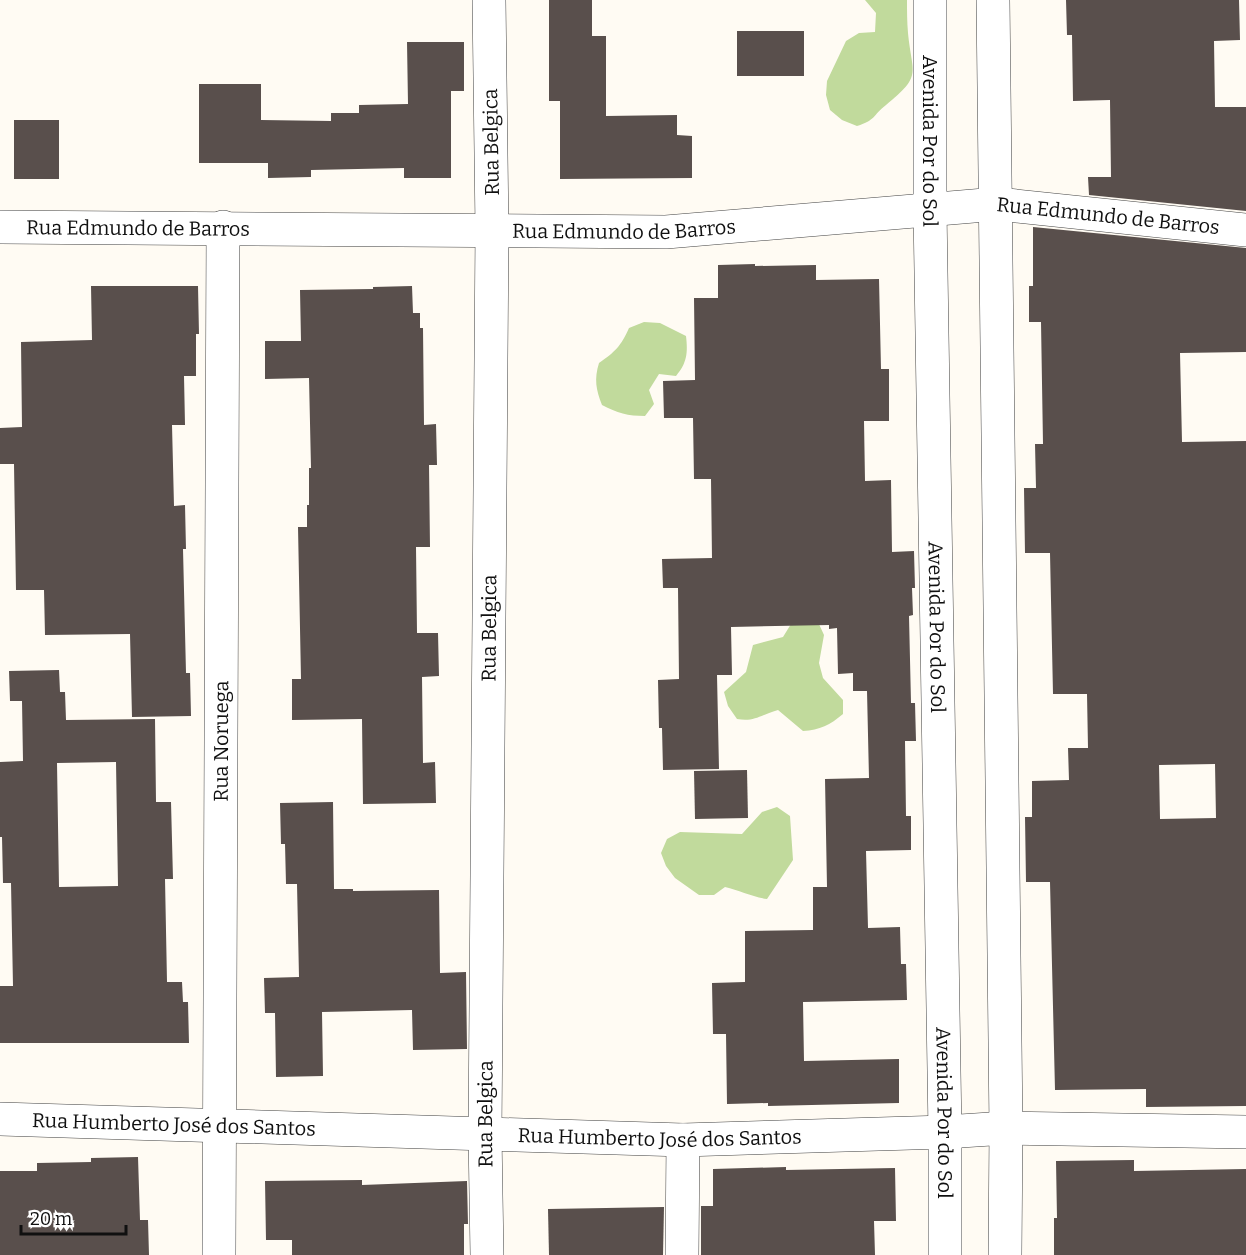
<svg xmlns="http://www.w3.org/2000/svg" width="1246" height="1255" viewBox="0 0 1246 1255" font-family="Bitter,serif">
	<style>
		.forest { fill: #c1da9c }
		.building { fill: #594f4c; fill-rule: evenodd }
		.lines { fill: none; stroke-linecap: round; stroke-linejoin: round }
		.minor-casing { stroke: #434343; stroke-width: 34 }
		.minor { stroke: #fff; stroke-width: 33 }
		.labels { text-anchor: middle; stroke-width: 6; stroke-linejoin: round; paint-order: stroke }
		.street-label { font-size: 20px; fill: #101010; stroke: #fff }
	</style>
	<rect width="100%" height="100%" fill="#fffbf3"/>
	<g class="forest">
		<path d="M865,0H907C907,11 907,22 908,33C912,75 923,75 886,105C872,116 876,120 857,126L842,120L830,110L826,95L827,81L846,41L859,33L875,32L876,13Z"/>
		<path d="M644,322L660,323L686,336C688,353 687,363 676,376L659,374L649,390L654,404L645,416C628,416 617,413 602,405C596,390 594,379 599,363C615,352 621,346 629,328Z"/>
		<path d="M818,622L824,635L819,663L823,678L843,700V714C830,725 820,730 803,731L778,710C760,715 755,722 737,719L728,706L724,692L746,672L753,645L783,637L791,624Z"/>
		<path d="M777,807L790,816L793,860L767,899C752,897 739,890 725,887L714,895H699L675,878L666,866L661,853L667,839L680,832L742,834L762,812Z"/>
	</g>
	<g class="building">
		<path d="M549,0H592V36H606V116L677,115V135L692,136V178L560,179V101H549Z"/>
		<path d="M1066,0H1239L1240,40L1214,41L1215,107H1246V211L1089,195L1088,177H1111L1110,100L1073,101L1072,35H1067Z"/>
		<rect x="737" y="31" width="67" height="45"/>
		<path d="M407,42H464V91H451V178H404V168L311,170V177L268,178V163H199V84H261V120L331,121V113H359V105L408,104Z"/>
		<rect x="14" y="120" width="45" height="59"/>
		<path d="M1033,227L1246,248V352L1180,353L1182,442L1246,441V1106L1146,1107V1089L1055,1090L1050,882H1026L1025,817H1032V781L1069,780L1068,748H1088L1087,694H1053L1050,553H1025L1024,488H1036L1035,444H1043L1041,322H1029V286H1033ZM1215,764L1216,818L1160,819L1159,765Z"/>
		<path d="M755,264V266L816,265V280L879,279L881,369H889V421H864L865,481L891,480L892,552L914,551L915,588H912L913,615L909,616L911,703H915L916,741H905L906,816H911V850L866,851L868,928L900,927L901,964H906L907,1000L803,1002L804,1061L899,1059V1103L768,1106V1103L727,1104L726,1034H713L712,983L745,982V931L813,930V887H827L825,779L869,778L867,691H853V673L838,674L837,628L829,629V625L731,627L732,675H717L719,769L663,770L662,728H659L658,680L679,679L678,588H663L662,559L712,558L711,479H694L693,418H664L663,381L695,380L694,298H718V265Z"/>
		<path d="M91,286H198L199,334H196V376H184L185,425H172L174,506L185,505L186,549H183L186,673H190L191,716L132,717L130,634L45,635L44,590H16L14,464H0V428L22,427L21,342L92,340Z"/>
		<path d="M412,286L413,313H420V328H423L424,425L436,424L437,465H429L430,547H416L417,633H438L439,676L422,677L423,763L435,762L436,803L363,804L362,719L292,720V679H301L298,527H307V505H309V468H311L309,378L265,379V341H301L300,290L373,289V287Z"/>
		<path d="M59,670L60,692H65L66,720L155,719L156,802H171L173,879H165L167,982H182L183,1002H188L189,1043H0V986H13L11,883H3L2,837H0V762L23,761L22,701H10L9,671ZM116,762L118,886L59,887L57,763Z"/>
		<path d="M747,770L748,818L695,819L694,771Z"/>
		<path d="M333,802L334,889H353V891L439,890L440,973L466,972L467,1049L413,1050L412,1010L322,1012L323,1076L276,1077L275,1013H265L264,978L299,977L297,884H286L285,844H281L280,803Z"/>
		<path d="M138,1157L140,1220H148L149,1255H0V1171H37V1163L91,1162V1158Z"/>
		<path d="M1134,1160V1171L1246,1169V1255H1054V1218H1057L1056,1161Z"/>
		<path d="M786,1167V1170L895,1168L896,1221H874L875,1255H701V1206H713V1169Z"/>
		<path d="M362,1180V1185L467,1181L468,1224H464V1255H292V1240H266L265,1181Z"/>
		<path d="M664,1207L663,1255H549L548,1209Z"/>
	</g>
	<g class="lines">
		<defs>
			<g id="minor">
				<path id="s1" d="M930,0V210L945,1132V1255"/>
				<path d="M993,0L1006,1128L1005,1255"/>
				<path id="s2" d="M0,227L666,232L997,204L1246,230"/>
				<path id="s3" d="M0,1119L683,1140L945,1132L1006,1128L1246,1132"/>
				<path id="s4" d="M219,1255L223,227"/>
				<path id="s5" d="M487,1255L485,1134L492,230L489,0"/>
				<path d="M682,1255L683,1140"/>
			</g>
		</defs>
		<use href="#minor" class="minor-casing"/>
		<use href="#minor" class="minor"/>
	</g>
	<g class="labels">
		<g class="street-label">
			<text transform="translate(491 142) rotate(-91)" y="7">Rua Belgica</text>
			<text dy="7" stroke="none"><textPath href="#s1" startOffset="141">Avenida Por do Sol</textPath></text>
			<text dy="7" stroke="none"><textPath href="#s2" startOffset="1110">Rua Edmundo de Barros</textPath></text>
			<text dy="7" stroke="none"><textPath href="#s2" startOffset="138">Rua Edmundo de Barros</textPath></text>
			<text dy="7" stroke="none"><textPath href="#s2" startOffset="624">Rua Edmundo de Barros</textPath></text>
			<text dy="7" stroke="none"><textPath href="#s5" startOffset="627">Rua Belgica</textPath></text>
			<text dy="7" stroke="none"><textPath href="#s1" startOffset="627">Avenida Por do Sol</textPath></text>
			<text dy="7" stroke="none"><textPath href="#s4" startOffset="514">Rua Noruega</textPath></text>
			<text dy="7" stroke="none"><textPath href="#s5" startOffset="141">Rua Belgica</textPath></text>
			<text dy="7" stroke="none"><textPath href="#s1" startOffset="1113">Avenida Por do Sol</textPath></text>
			<text dy="7" stroke="none"><textPath href="#s3" startOffset="174">Rua Humberto José dos Santos</textPath></text>
			<text dy="7" stroke="none"><textPath href="#s3" startOffset="660">Rua Humberto José dos Santos</textPath></text>
		</g>
	</g>
	<path d="M21 1225v9h105v-9" fill="none" stroke="#101010" stroke-width="3"/>
	<text x="30" y="1225" font-size="18" fill="#101010" stroke="#ffffff" stroke-width="4.5" paint-order="stroke">20 m</text>
</svg>
